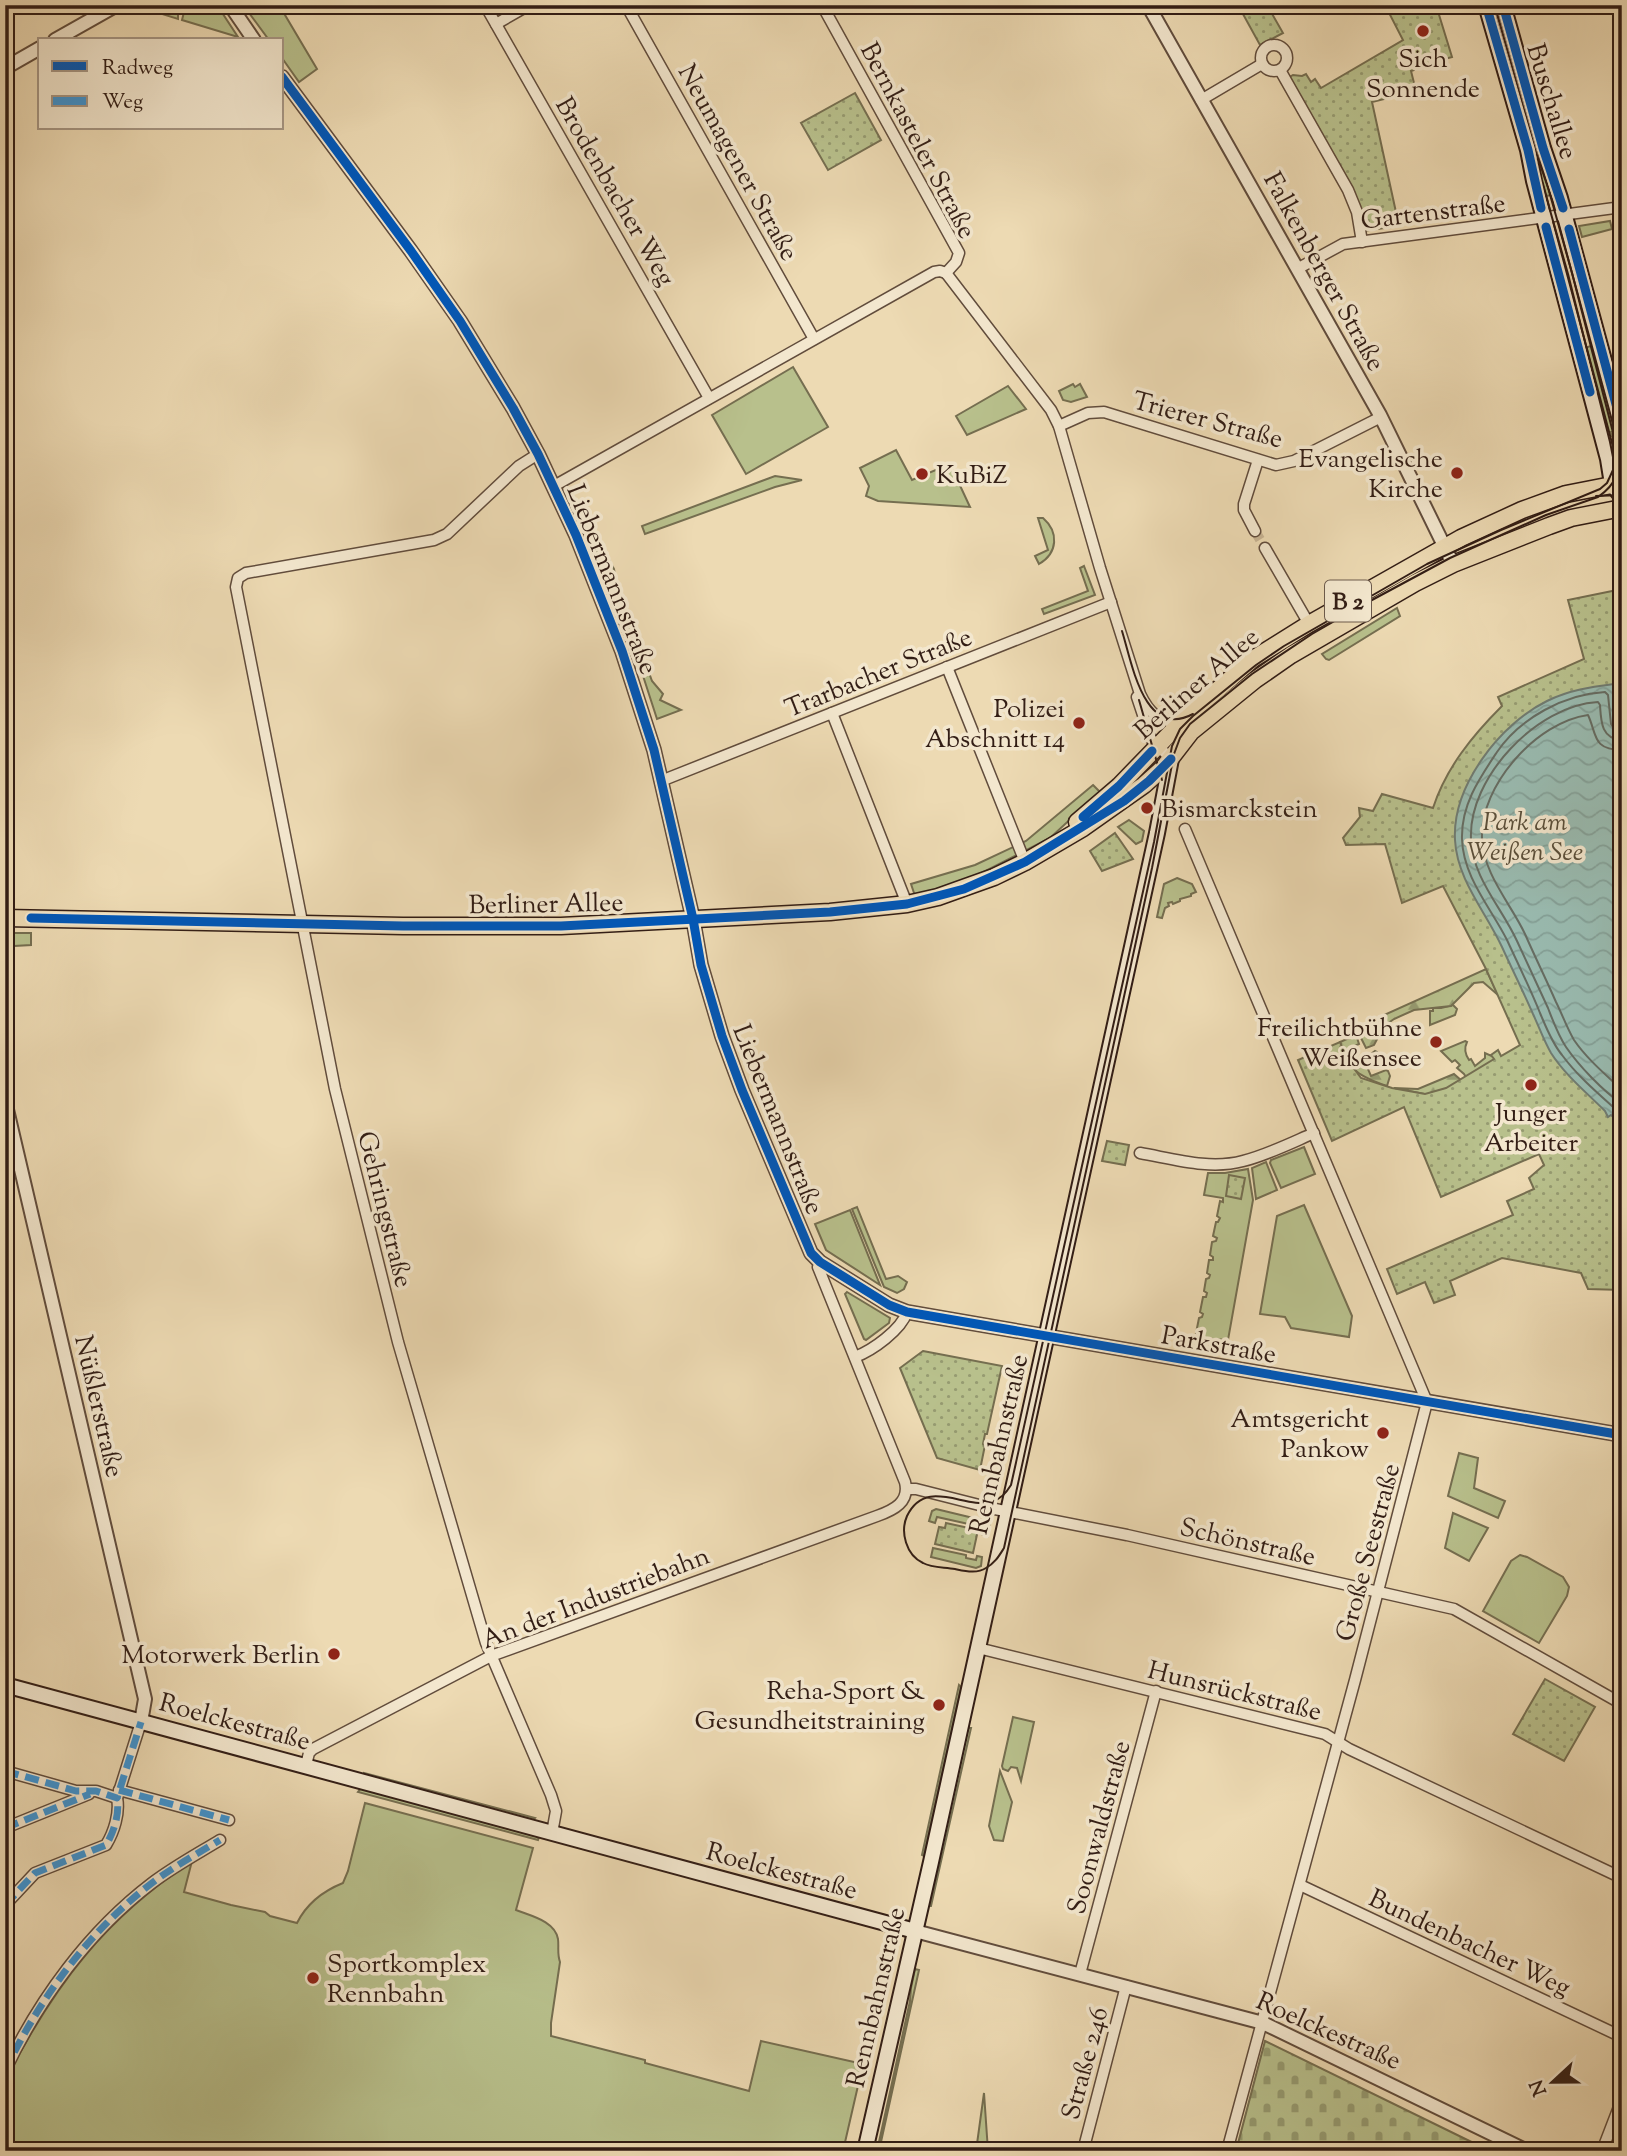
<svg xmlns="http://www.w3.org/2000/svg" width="1627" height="2156" viewBox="0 0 1627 2156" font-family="'Sorts Mill Goudy',serif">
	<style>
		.green { fill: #b8c08c; stroke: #756e50; stroke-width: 2 }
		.forest { fill: url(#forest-firs); stroke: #756e50; stroke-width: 2 }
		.cemetery { fill: url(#cemetery-stones); stroke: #756e50; stroke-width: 2 }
		.park { fill: url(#park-dots); stroke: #756e50; stroke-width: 2 }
		.water { fill: url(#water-waves); stroke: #707b71; stroke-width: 2 }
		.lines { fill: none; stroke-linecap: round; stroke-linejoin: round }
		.shore { stroke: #666c62; stroke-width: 2 }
		.minor-tunnel { stroke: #c8b493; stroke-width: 10; stroke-dasharray: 10 5; stroke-linecap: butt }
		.minor-casing { stroke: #614c3c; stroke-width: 13 }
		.tertiary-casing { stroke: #614c3c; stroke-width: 16 }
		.secondary-casing { stroke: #321d15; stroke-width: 18 }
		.primary-casing { stroke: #321d15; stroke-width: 19 }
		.minor { stroke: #f3e7ce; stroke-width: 10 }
		.tertiary { stroke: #f3e7ce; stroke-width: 12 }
		.secondary { stroke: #f3e7ce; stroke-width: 14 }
		.primary { stroke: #eddab3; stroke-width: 16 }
		.tram { stroke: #321d15; stroke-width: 2 }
		.quiet { stroke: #3d94d3; stroke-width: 7; stroke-dasharray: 14 7; stroke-linecap: butt }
		.cycleway-casing { stroke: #f3e7ce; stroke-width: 13 }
		.cycleway { stroke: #0057b8; stroke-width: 9 }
		.poi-dot { fill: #8f2418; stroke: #f3e7ce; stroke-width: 2.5 }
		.labels { text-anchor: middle; stroke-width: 7; stroke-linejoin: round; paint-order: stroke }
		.shield { fill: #f3e7ce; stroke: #6c5a4c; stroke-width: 2 }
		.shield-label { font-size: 24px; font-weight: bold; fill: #321d15 }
		.poi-label { font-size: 26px; fill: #321d15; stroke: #f3e7ce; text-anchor: end }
		.street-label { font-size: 26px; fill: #321d15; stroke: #f3e7ce }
		.park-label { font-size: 26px; font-style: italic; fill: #5a4e39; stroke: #f3e7ce }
	</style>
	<defs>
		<pattern id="forest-firs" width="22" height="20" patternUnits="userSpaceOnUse" patternTransform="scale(1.75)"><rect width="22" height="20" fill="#b8c08c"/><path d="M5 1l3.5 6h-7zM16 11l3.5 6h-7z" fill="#969b71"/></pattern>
		<pattern id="cemetery-stones" width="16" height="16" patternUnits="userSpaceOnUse" patternTransform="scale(1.75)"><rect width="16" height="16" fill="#b8c08c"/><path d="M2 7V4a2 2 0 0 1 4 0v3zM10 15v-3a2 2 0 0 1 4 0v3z" fill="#969b71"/></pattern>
		<pattern id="park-dots" width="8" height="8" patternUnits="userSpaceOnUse" patternTransform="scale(1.75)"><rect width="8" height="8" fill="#b8c08c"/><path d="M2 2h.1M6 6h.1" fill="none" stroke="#969b71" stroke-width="1.8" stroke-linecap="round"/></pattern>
		<pattern id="water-waves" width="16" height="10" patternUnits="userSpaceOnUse" patternTransform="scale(1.75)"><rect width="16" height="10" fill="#99baaf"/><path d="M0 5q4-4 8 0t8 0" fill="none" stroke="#849f96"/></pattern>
	</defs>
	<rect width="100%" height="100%" fill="#eddab3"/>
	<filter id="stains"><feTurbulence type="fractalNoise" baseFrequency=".00286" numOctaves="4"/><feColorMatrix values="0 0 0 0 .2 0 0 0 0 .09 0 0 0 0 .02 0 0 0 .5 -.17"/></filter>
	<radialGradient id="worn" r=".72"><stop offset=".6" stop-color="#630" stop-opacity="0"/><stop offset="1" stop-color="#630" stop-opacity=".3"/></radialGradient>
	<g class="green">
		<path d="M148,5H217L238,37L182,20L184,12L178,11V19L149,10L147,7Z"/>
		<path d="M246,5H301L285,15L317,69L299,82L282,58V40H269L244,6Z"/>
		<path d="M1490,5H1500L1556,194L1541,197Z"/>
		<path d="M1610,221L1612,229L1582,237L1579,226Z"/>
		<path d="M1593,345L1615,431L1611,432L1612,436L1607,437L1585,348Z"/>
		<path d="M793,367L828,427L746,474L712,415Z"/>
		<path d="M1073,384L1075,387L1080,384L1087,397L1071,402L1063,400L1059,391Z"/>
		<path d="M1008,386L1026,409L967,435L956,416Z"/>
		<path d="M896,450L912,480L950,464L970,507L878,501L866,496L869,486L860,468Z"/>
		<path d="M775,476L802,480L775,487L645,534L642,526Z"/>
		<path d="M1038,518H1043C1059,532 1058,553 1039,564L1035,556L1048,550Z"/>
		<path d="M600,543L614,569L616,581L625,607L621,610L593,544Z"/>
		<path d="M1084,566L1095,595L1044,614L1042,609L1088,591L1080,568Z"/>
		<path d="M1397,608L1400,616L1329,660L1326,659L1322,654Z"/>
		<path d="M628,615L652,681L663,694L660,700L681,710L657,719L624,617Z"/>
		<path d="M1093,785L1100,792L1050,838L960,884L915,896L911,884L975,865L1026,841Z"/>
		<path d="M1129,820L1144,831L1142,841L1136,844L1118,827Z"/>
		<path d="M1177,878L1192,884L1196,892L1191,894V896L1180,899V901L1173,904L1172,902L1168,903L1169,906L1165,908L1162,918L1157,917L1164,884Z"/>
		<path d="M5,933H31V945L14,946L5,952Z"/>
		<path d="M1453,1005L1457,1009L1455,1015L1430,1025V1011H1433V1008H1441Z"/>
		<path d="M1465,1041L1467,1042C1464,1048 1465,1054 1469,1060L1471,1059L1475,1066L1485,1058V1053L1494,1057L1497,1062L1470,1084L1464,1074L1457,1068L1460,1065L1455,1060L1452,1062L1441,1051Z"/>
		<path d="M1304,1147L1315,1174L1281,1188L1270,1163L1271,1160Z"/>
		<path d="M1266,1162L1277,1190L1256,1199L1252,1168Z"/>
		<path d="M1248,1169L1253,1200L1228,1340L1199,1338L1200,1334L1196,1333L1199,1318L1202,1317L1203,1314L1200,1312L1203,1297H1206L1207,1293L1204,1291L1206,1279L1209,1278L1210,1275L1207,1273L1209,1260H1213V1257L1210,1255L1212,1242L1216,1241L1217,1238L1213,1236L1216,1222H1218L1220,1218L1217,1216L1220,1201L1223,1202V1198L1204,1195L1208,1173H1225Z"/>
		<path d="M1304,1205L1352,1316L1349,1337L1291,1328L1285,1317L1260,1314L1277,1216Z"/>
		<path d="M857,1207L886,1279L898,1276L907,1282L904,1289L897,1293L884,1287L852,1209Z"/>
		<path d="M850,1210L880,1285L826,1250L815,1224Z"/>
		<path d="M847,1292L890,1318L889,1323L866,1340L864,1339L845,1294Z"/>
		<path d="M1459,1453L1478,1458L1474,1488L1505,1501L1498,1518L1448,1496Z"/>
		<path d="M936,1509L990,1522L988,1536L981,1534L982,1527L937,1517L935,1523L929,1521L932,1511Z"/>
		<path d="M1453,1513L1488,1528L1469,1561L1445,1548Z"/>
		<path d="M933,1548L966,1555V1558L976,1560L977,1556L982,1557L981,1566L976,1568L931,1557Z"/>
		<path d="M1520,1555L1527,1557L1563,1577L1569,1587L1567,1596L1539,1643L1483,1611L1511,1561Z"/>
		<path d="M959,1685L961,1687L924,1856L922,1855Z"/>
		<path d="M1013,1717L1034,1722L1021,1781L1017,1768L1011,1767L1008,1771L1003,1769L1002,1766Z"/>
		<path d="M968,1728H971L931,1906H929Z"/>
		<path d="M1000,1771L1012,1802L1003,1841L994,1840L989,1826Z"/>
		<path d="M364,1773L535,1818L533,1820L376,1779L364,1774Z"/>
		<path d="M362,1787L500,1824L539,1837L538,1840L358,1792Z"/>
		<path d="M365,1803L533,1848L516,1910C531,1916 555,1921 558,1939C559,1947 557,1954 560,1962L551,2023V2036L645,2060V2063L749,2091L761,2041L863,2064L843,2151H5V2139L14,2102L5,2099V2082L8,2075C56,1983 105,1919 192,1861L184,1892L231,1905L265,1912L270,1916L297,1923C307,1903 323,1891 343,1883L348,1871Z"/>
		<path d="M915,1969L919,1970L879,2151H877L910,2001L911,1988Z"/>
		<path d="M984,2093L988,2151H976Z"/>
	</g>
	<g class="forest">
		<path d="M1486,969L1498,995L1483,982L1474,983L1451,1006L1414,1010L1394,1019L1384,1026L1374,1045L1366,1048L1359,1034L1375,1026L1384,1015Z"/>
		<path d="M1356,1035L1359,1044L1346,1050L1349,1060H1353L1358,1068L1364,1065L1363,1060L1375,1051L1377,1052L1381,1058L1367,1067L1371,1076L1386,1070L1388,1071L1390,1076L1387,1086C1358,1076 1351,1072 1340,1042Z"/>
		<path d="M1454,1074L1463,1082L1450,1099L1394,1088L1418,1089Z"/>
	</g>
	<path class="cemetery" d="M1265,2041L1490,2151H1236Z"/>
	<g class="park">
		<path d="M1238,5H1267L1283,33L1260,45Z"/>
		<path d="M1385,5H1436L1452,57L1414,67V70L1411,71L1416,91L1372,102L1399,226L1364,231L1288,78L1293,75L1302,76L1306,74L1311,82L1315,79L1321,88L1403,40Z"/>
		<path d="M855,93L881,140L828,170L801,123Z"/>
		<path d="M1622,589V1290L1588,1289L1581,1273L1502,1258L1450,1281L1455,1295L1434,1303L1425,1282L1397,1294L1387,1269L1513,1215L1507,1201L1534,1189L1529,1178L1544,1165L1539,1154L1441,1197L1404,1107L1332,1141L1298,1060L1340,1042L1346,1058L1361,1078L1392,1088L1425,1094L1446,1088L1494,1059L1491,1055L1498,1050L1501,1056L1520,1045L1486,969L1443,886L1402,903L1385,844L1346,845L1343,838L1360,817L1359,808L1373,811L1382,794L1433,808C1446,768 1472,736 1502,706L1498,697L1584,659L1568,600Z"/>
		<path d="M1115,833L1133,859L1102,871L1090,851Z"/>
		<path d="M1107,1141L1129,1145L1125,1165L1102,1161Z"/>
		<path d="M1229,1175L1245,1178L1241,1199L1226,1196Z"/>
		<path d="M923,1351L1002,1366L987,1434H985L983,1444L985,1445L980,1470L937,1458L900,1368Z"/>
		<path d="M946,1523L978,1530L973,1553L935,1544L939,1527L945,1528Z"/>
		<path d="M1545,1679L1595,1707L1564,1761L1513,1734Z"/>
	</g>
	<path class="water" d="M1614,684L1617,724H1622V1125L1611,1115L1608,1117L1605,1111C1587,1093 1565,1075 1551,1053C1544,1041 1539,1027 1533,1014C1523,991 1512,969 1502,947C1486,912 1457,880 1455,840C1452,786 1500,724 1547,701C1569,690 1591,687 1614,684Z"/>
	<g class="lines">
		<g class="shore">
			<path d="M1622,731L1615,730L1611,724L1608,695L1605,692C1565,694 1520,718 1497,752C1479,779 1461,805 1462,839C1463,877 1491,908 1507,940C1518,964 1530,988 1540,1013C1546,1027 1552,1043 1562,1055C1579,1078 1601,1096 1622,1115"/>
			<path d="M1622,740C1601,739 1601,721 1600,705L1598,702C1537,705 1468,778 1471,839C1472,877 1502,908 1517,941C1527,963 1538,986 1548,1008C1553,1021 1558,1035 1566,1047C1579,1066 1603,1091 1622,1104"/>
			<path d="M1622,750C1592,750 1597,734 1588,715C1537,722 1480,785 1482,838C1483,874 1511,904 1525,934C1535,957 1546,979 1556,1002C1562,1014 1567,1028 1574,1040C1587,1059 1605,1074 1622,1090"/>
		</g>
		<path class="minor-tunnel" d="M1255,531L1265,548"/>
		<defs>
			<g id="minor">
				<path d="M485,5L709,398"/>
				<path d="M626,5L814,339"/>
				<path d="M822,5L959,253L956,262L946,273"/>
				<path d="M496,24L529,5"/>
				<circle cx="1274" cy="58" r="13"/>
				<path d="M1280,70L1348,190L1357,212L1362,242"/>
				<path d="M1201,100L1262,64"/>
				<path d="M1297,269L1343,244L1622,207"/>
				<path d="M946,273L1051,410L1059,426L1100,568L1140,694C1148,711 1160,725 1181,721"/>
				<path d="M1059,426L1088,413L1104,412L1276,465L1294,461L1381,417"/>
				<path d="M538,454L519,466L447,534L434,540L246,573L238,578L236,587L335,1089L398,1342L486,1643L551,1795L556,1811L552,1833"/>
				<path d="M554,486L934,272L940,271L946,273"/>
				<path d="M1255,531L1244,510V504L1258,460"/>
				<path d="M1265,548L1309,624"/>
				<path d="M947,667L1025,862"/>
				<path d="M1137,697L1151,739L1171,759"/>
				<path d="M832,713L907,904"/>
				<path d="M661,781L1111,602"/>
				<path d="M1185,829L1427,1402L1355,1680L1227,2151"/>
				<path d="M1140,1153C1174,1159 1210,1170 1243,1161C1267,1155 1291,1143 1314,1133"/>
				<path d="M855,1357C873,1350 901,1330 907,1312"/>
				<path d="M907,1489H916L995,1509L1127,1535L1454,1609L1622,1704"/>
				<path d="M978,1648L1325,1734L1349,1749L1622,1878"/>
				<path d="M306,1765L309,1753L313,1749L491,1656L877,1516C894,1510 910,1502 905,1482L818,1267L820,1262"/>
				<path d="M5,1771L76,1791H96L117,1798L141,1722"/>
				<path d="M119,1790L229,1820"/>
				<path d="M5,1828L89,1794"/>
				<path d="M1300,1885L1622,2037"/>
				<path d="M5,1905L35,1873L106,1845C114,1832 120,1813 117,1798"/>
				<path d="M1080,1974L1156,1691"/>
				<path d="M5,2071C39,1999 89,1931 152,1883C173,1867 197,1854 220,1840"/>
				<path d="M1083,2151L1126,1986"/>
				<path d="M1602,2151L1622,2099"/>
			</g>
			<g id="tertiary">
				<path d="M230,5L254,40"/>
				<path d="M1148,5L1380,415L1453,564"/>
				<path d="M55,40L117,5"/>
				<path d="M5,68L40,48"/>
				<path d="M282,77L411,251L460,321L513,408L538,454L576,535L622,651L654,750L693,919L701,965L722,1036L742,1090L811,1253L820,1262L889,1305L907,1312L1622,1435"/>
				<path d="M5,1101L145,1699L141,1722"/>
				<path d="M915,1931L1263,2023L1527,2151"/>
			</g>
			<g id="secondary">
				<path d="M1486,5L1528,150L1534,181L1608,459L1612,484L1622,497"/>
				<path d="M1503,5L1543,148L1560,198L1622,427"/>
				<path d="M5,1685L915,1931"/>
				<path d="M865,2151L931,1862L1157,833L1171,759"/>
			</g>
			<g id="primary">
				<path d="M1077,822L1119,786L1185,718L1253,659L1309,624L1461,538L1522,510L1566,494L1622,483"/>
				<path d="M5,918L403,926H561L830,912L907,904L938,897L994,877L1025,862L1083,828L1144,785L1164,767L1191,732L1255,680L1291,655L1415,583L1453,564L1549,526L1571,518L1622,508"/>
			</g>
		</defs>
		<use href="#minor" class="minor-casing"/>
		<use href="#tertiary" class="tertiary-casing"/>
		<use href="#secondary" class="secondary-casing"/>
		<use href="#primary" class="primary-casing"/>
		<use href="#minor" class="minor"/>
		<use href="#tertiary" class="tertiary"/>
		<use href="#secondary" class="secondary"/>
		<use href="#primary" class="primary"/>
		<g class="tram">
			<path d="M1492,5L1568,274L1610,442L1614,462L1613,470L1607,483L1600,489L1501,530L1427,564L1284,646L1256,665L1193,716L1180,729L1172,746L1154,842L1011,1485C1006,1493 1001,1499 991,1502C964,1509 926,1477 907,1516C900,1532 906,1555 923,1563C932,1568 944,1567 955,1569C965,1571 977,1574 986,1568C995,1563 999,1556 1004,1548L1152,868L1174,754L1180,738L1190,724L1252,674L1312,634L1359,607L1450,558L1546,515L1598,497C1617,484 1621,470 1617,448L1572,273L1497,5"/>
			<path d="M1596,496L1622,495"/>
			<path d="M1122,631C1132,663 1144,740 1193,714"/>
			<path d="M1139,700L1162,780"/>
		</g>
		<g class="quiet">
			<path d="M5,1771L76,1791H96L117,1798L141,1722"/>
			<path d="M119,1790L229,1820"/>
			<path d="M5,1828L90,1794"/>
			<path d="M5,1905L35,1873L106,1845C114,1832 120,1813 117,1798"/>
			<path d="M5,2071C39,1999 89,1931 152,1883C173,1867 197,1854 220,1840"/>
		</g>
		<defs>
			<g id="cycleway">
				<path d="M1486,5L1528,150L1541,208"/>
				<path d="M1503,5L1543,148L1563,208"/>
				<path d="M282,77L411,251L460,321L513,408L538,454L576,535L622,651L654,750L693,919L701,965L722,1036L742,1090L811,1253L820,1262L889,1305L907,1312L1622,1435"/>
				<path d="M1546,227L1590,392"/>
				<path d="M1569,229L1621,423"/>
				<path d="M1083,817L1119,786L1152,751"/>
				<path d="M31,918L403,926H561L830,912L907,904L964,889L1025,862L1124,801L1149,781L1171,759"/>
			</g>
		</defs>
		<use href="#cycleway" class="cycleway-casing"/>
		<use href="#cycleway" class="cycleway"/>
	</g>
	<g class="poi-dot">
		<circle cx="1423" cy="31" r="7"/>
		<circle cx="1457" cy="473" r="7"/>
		<circle cx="922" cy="474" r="7"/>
		<circle cx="1079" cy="723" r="7"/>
		<circle cx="1147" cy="808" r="7"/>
		<circle cx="1436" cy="1042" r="7"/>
		<circle cx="1531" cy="1085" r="7"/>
		<circle cx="1383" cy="1433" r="7"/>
		<circle cx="334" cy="1654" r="7"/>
		<circle cx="939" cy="1705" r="7"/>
		<circle cx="313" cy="1978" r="7"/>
	</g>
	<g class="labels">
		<rect class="shield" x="1325" y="580.5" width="46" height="41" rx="5"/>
		<g class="shield-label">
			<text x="1348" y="609">B 2</text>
		</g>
		<g class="poi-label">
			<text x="1423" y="67" text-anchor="middle">Sich<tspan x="1423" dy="30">Sonnende</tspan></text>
			<text x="1443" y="467">Evangelische<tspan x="1443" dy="30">Kirche</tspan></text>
			<text x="936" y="483" text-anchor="start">KuBiZ</text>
			<text x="1065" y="717">Polizei<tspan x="1065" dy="30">Abschnitt 14</tspan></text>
			<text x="1161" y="817" text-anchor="start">Bismarckstein</text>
			<text x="1422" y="1036">Freilichtbühne<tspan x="1422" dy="30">Weißensee</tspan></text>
			<text x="1531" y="1121" text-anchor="middle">Junger<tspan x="1531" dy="30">Arbeiter</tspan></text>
			<text x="1369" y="1427">Amtsgericht<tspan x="1369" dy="30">Pankow</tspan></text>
			<text x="320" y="1663">Motorwerk Berlin</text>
			<text x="925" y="1699">Reha-Sport &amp;<tspan x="925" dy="30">Gesundheitstraining</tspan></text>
			<text x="327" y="1972" text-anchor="start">Sportkomplex<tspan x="327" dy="30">Rennbahn</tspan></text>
		</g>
		<g class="street-label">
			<text transform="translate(1553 101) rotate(73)" y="9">Buschallee</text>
			<text transform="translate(919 140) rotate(62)" y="9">Bernkasteler Straße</text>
			<text transform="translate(739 162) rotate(61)" y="9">Neumagener Straße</text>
			<text transform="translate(616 191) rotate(60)" y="9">Brodenbacher Weg</text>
			<text transform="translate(1433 211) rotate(-7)" y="9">Gartenstraße</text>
			<text transform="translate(1325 271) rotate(61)" y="9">Falkenberger Straße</text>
			<text transform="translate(1208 419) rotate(15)" y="9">Trierer Straße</text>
			<text transform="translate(613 579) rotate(68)" y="9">Liebermannstraße</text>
			<text transform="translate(878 672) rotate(-22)" y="9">Trarbacher Straße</text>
			<text transform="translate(1196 683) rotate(-41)" y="9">Berliner Allee</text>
			<text transform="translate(546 903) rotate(-1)" y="9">Berliner Allee</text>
			<text transform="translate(779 1119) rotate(68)" y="9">Liebermannstraße</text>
			<text transform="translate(386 1209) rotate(76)" y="9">Gehringstraße</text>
			<text transform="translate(1219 1344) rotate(10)" y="9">Parkstraße</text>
			<text transform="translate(100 1406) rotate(77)" y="9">Nüßlerstraße</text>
			<text transform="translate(998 1444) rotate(-77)" y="9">Rennbahnstraße</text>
			<text transform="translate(1248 1541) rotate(13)" y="9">Schönstraße</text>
			<text transform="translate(1367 1552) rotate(-75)" y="9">Große Seestraße</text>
			<text transform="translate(595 1597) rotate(-21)" y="9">An der Industriebahn</text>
			<text transform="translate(1235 1690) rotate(14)" y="9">Hunsrückstraße</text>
			<text transform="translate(235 1721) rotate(15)" y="9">Roelckestraße</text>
			<text transform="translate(1098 1827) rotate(-75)" y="9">Soonwaldstraße</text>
			<text transform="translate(782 1870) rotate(15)" y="9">Roelckestraße</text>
			<text transform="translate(1470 1942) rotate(25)" y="9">Bundenbacher Weg</text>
			<text transform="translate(875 1997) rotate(-77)" y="9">Rennbahnstraße</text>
			<text transform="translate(1329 2030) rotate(24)" y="9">Roelckestraße</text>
			<text transform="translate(1084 2063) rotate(-75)" y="9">Straße 246</text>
		</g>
		<g class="park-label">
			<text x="1525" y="830">Park am<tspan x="1525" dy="30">Weißen See</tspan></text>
		</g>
	</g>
	<rect width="1627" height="2156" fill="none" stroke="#eddab3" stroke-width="28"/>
	<rect x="7" y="7" width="1613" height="2142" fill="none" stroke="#321d15" stroke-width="3.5"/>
	<rect x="14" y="14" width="1599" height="2128" fill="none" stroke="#321d15" stroke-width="2"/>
	<rect x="38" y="38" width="245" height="91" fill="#f3e7ce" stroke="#a69684" stroke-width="2"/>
	<rect x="52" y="61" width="35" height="10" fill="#0057b8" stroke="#a69684" stroke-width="2"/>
	<text x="102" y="74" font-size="21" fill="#321d15">Radweg</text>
	<rect x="52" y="96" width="35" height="10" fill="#3d94d3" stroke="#a69684" stroke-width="2"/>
	<text x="102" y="108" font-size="21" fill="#321d15">Weg</text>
	<g transform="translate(1553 2082) rotate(248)" stroke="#f3e7ce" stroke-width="5" paint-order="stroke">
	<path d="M0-5L12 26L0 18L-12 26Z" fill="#321d15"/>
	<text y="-10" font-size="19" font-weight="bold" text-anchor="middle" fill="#321d15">N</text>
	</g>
	<rect width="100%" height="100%" filter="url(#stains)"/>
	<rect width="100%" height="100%" fill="url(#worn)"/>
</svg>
